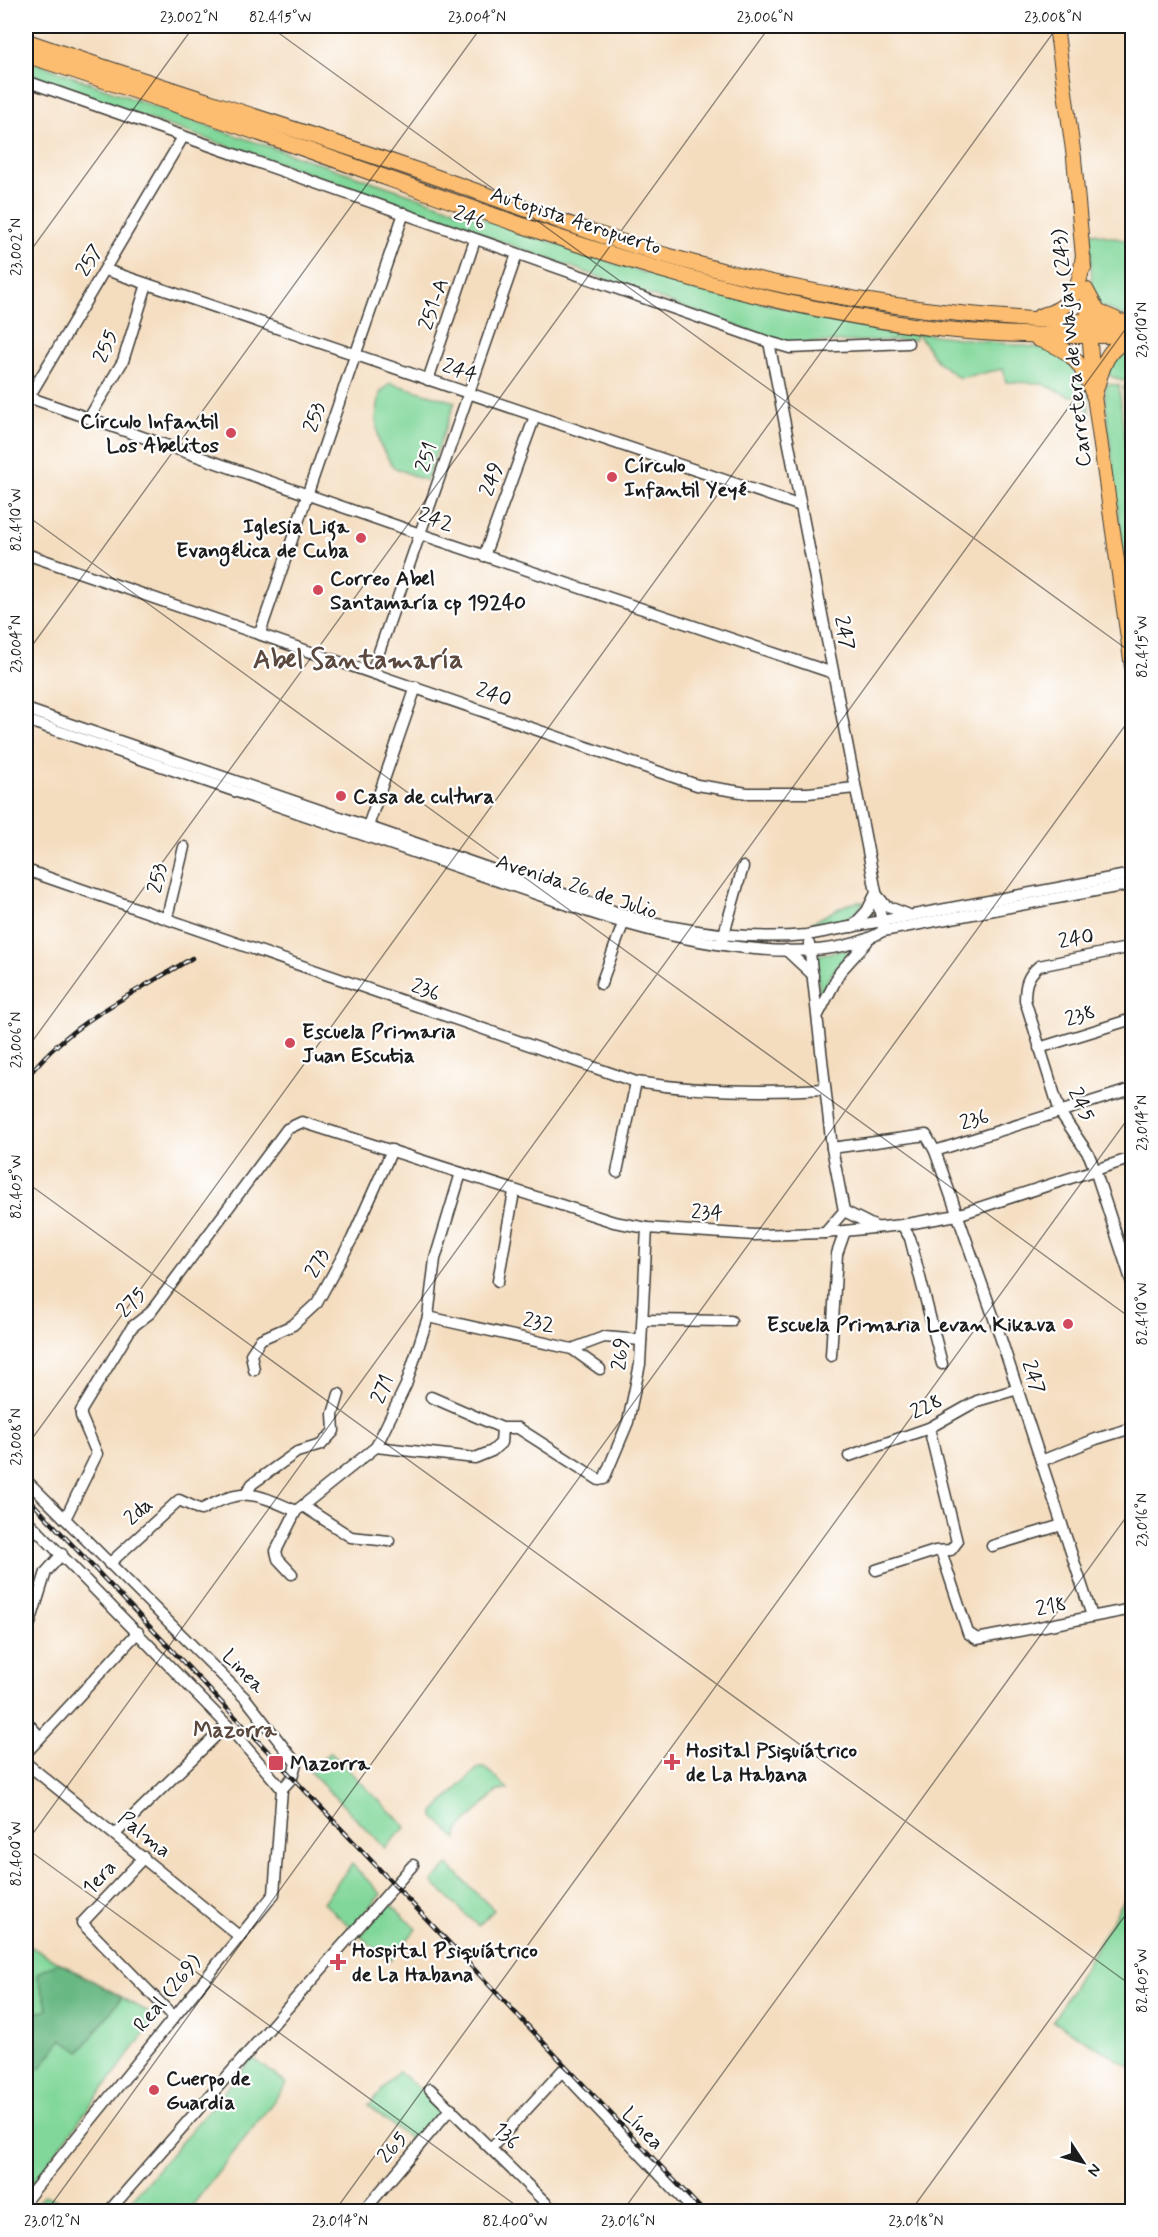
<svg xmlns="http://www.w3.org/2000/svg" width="1158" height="2237" viewBox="0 0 1158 2237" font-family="Mynerve,sans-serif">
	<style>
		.green { fill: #81d79a; stroke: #4e7a5b; stroke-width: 1.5 }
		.forest { fill: #68b882; stroke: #426a4f; stroke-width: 1.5 }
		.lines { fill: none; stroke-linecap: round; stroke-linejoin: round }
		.minor-casing { stroke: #3c3934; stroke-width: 13 }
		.major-casing { stroke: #3c3934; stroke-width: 16 }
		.highway-casing { stroke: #3c3934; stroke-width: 17 }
		.minor { stroke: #fff; stroke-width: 10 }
		.major { stroke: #fcbd6f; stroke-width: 14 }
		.highway { stroke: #fcbd6f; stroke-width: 15 }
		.rail-casing { stroke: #1c1c1c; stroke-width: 4.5 }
		.rail { stroke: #fff; stroke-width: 2; stroke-dasharray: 7; stroke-linecap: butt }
		.ticks { fill: none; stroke: #1c1c1c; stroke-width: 1.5; stroke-opacity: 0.45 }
		.poi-dot { fill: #d1495b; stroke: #fff; stroke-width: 2 }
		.labels { text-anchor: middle; stroke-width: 4.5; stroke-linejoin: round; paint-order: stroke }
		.street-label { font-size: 21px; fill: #1c1c1c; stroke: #fff }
		.poi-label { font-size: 21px; font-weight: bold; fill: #1c1c1c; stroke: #fff; text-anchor: start }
		.neighbourhood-label { font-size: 22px; font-weight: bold; fill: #5b493f; stroke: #fff }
		.district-label { font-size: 27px; font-weight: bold; fill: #5b493f; stroke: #fff }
		.neatline { fill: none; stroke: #1c1c1c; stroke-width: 2 }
		.ticks-label { font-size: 15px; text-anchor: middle; fill: #1c1c1c }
	</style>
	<rect width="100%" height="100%" fill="#fff"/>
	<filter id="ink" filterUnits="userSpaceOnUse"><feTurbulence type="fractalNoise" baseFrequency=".0167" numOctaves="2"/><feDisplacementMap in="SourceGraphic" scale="12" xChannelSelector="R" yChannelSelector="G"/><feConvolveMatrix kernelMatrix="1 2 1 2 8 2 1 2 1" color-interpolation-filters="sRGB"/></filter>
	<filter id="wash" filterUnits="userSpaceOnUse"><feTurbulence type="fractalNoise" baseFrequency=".008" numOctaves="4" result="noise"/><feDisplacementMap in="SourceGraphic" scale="24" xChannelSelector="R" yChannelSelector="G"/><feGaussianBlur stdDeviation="1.35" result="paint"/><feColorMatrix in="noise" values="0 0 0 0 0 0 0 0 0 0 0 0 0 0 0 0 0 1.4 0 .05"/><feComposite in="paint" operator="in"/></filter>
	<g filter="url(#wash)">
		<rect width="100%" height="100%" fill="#f4ddbf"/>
		<g class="green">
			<path d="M31,61L187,119L638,271L815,316L918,333L1050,349L1064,354L1088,390L1090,420L1082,396H1069L1040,383L1006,382L1003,369L959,378L937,361L918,334L914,340L793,343L774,340L377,197L26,77Z"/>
			<path d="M1090,232L1132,242V317H1125L1097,304L1092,289Z"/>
			<path d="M1132,341V379L1122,381L1108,375L1106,367Z"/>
			<path d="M390,383L455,402L426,481L393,467L379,443L376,418L380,393Z"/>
			<path d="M1132,383V473L1123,387Z"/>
			<path d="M1106,384L1119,385L1132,513V566L1124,564L1105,397Z"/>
			<path d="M857,902H864C849,926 837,924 811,927V923L843,906Z"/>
			<path d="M851,949L829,978L820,999L816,955Z"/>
			<path d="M330,1752L406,1827L385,1848L310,1772Z"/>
			<path d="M479,1767H484L508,1789L497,1791L458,1831L457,1839L434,1817V1812Z"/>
			<path d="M352,1864L381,1894L351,1928L323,1902Z"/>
			<path d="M448,1865L494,1910L478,1926L432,1882Z"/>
			<path d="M1132,1886V2068L1053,2021Z"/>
			<path d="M390,1903L416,1929L390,1961L360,1936Z"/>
			<path d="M26,1944L157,2017L26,2192Z"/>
			<path d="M253,2058L287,2084L188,2211H122Z"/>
			<path d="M398,2071L442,2108L413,2142L369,2106Z"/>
			<path d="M44,2195L85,2211L101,2208L98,2211H30Z"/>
		</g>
		<path class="forest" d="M58,1962L122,1997L80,2052L62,2039L40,2069L26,2055V2017L48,2009L37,1974Z"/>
	</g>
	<g filter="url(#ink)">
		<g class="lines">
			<defs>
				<g id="minor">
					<path d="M26,81L769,342L790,348L908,343"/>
					<path d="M106,270L801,506"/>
					<path d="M769,342L883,928"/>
					<path d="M428,380L475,240"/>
					<path d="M28,397L420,534L833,673"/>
					<path d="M26,402L183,137"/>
					<path d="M89,418L123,361L147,284"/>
					<path d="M26,554L697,785L747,793H808L855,788"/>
					<path d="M484,556L535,416"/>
					<path d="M260,633L404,213"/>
					<path d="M372,672L517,254"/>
					<path d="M26,709L645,922C704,933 747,940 807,935L1132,874"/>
					<path d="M26,720L589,912C664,937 812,974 883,931L1132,884"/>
					<path d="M366,832L416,687"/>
					<path d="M26,870L636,1082C699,1092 761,1093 825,1089"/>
					<path d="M878,896L886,906L907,914"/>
					<path d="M167,917L184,847"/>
					<path d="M852,927L867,911L876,893"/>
					<path d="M722,941L743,867"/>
					<path d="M809,944L832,1148L844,1211L825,1233"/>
					<path d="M1132,947L1039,966C1027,976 1025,985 1025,1000L1060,1112L1089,1155L1095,1170L1132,1283"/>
					<path d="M786,950L813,975"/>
					<path d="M601,984L623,924"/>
					<path d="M818,1015L840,972L867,942"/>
					<path d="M1039,1048L1132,1019"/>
					<path d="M832,1148L926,1135L935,1151L996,1324L1092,1616"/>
					<path d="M935,1151L1132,1089"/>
					<path d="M617,1172L636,1082"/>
					<path d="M844,1211L876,1227"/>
					<path d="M902,1225L910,1238L942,1364"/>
					<path d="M498,1281L514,1192"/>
					<path d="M428,1317L572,1349L604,1337L641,1340"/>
					<path d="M643,1320L731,1321"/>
					<path d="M572,1349L600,1369"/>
					<path d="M831,1356L837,1254L845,1231"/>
					<path d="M254,1370L251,1354L261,1339L293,1325L317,1303L352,1239L392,1150"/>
					<path d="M431,1397L502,1428H518L599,1480L604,1479L628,1422L640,1364L647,1228"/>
					<path d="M376,1447L475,1458L492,1451L501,1443L502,1428"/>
					<path d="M849,1456L929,1428L977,1401L1018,1389"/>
					<path d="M1041,1461L1096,1439L1132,1428"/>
					<path d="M26,1480L246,1699L296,1763L292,1778L282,1789"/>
					<path d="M246,1494L252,1484L297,1452L321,1445L334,1431L333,1414L339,1394"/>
					<path d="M303,1506L351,1537L389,1541"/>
					<path d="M26,1519L227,1725L282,1789"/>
					<path d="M65,1519L97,1454L81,1416V1411L132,1327L150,1313L287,1129L302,1122L614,1222L647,1228L754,1235L825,1233L902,1225L957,1215L1132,1158"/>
					<path d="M992,1546L1062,1525"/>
					<path d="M941,1551L968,1633L977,1639L1132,1609"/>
					<path d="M109,1564L179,1500L201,1510C244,1487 253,1492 296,1511"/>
					<path d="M876,1570L935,1551L951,1550L957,1542L929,1428"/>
					<path d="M292,1574L278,1559L276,1551L296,1511L376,1447L406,1385L428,1317L435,1259L461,1173"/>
					<path d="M26,1636L46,1572L62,1554"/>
					<path d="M26,1721L40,1737"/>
					<path d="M26,1753L138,1632"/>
					<path d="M26,1763L239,1936"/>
					<path d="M115,1834L227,1725"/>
					<path d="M144,1857L82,1923L173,2016"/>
					<path d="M430,2089L555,2212"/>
					<path d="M492,2147L562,2071L695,2212"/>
					<path d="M26,2200L274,1894L282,1789"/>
					<path d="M108,2212L413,1865"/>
					<path d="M363,2212L451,2108"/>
				</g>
				<g id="major">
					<path d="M1056,26L1074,158L1084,268"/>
					<path d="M1086,290L1094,396L1132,667"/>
				</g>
				<g id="highway">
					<path d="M26,41C151,84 278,123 404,166C496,197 588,234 682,260C828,301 981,323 1132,322"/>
					<path d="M26,55C145,93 263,134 381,176C564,241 748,307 942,329C1005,336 1069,336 1132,335"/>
					<path d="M1086,290L1098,312L1115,319"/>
					<path d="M1040,316C1073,309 1080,288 1083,258"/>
					<path d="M1038,339C1073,350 1082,363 1094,396"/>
					<path d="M1094,396C1101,372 1105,346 1132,338"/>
				</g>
			</defs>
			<use href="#minor" class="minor-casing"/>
			<use href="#major" class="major-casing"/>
			<use href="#highway" class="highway-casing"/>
			<use href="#minor" class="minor"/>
			<use href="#major" class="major"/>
			<use href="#highway" class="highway"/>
			<defs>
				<g id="rail">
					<path d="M26,1079C66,1024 135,993 192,958"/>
					<path d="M26,1496L704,2212"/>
				</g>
			</defs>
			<use href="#rail" class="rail-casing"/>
			<use href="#rail" class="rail"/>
		</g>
	</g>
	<path class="ticks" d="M269,26L1132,653M26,257L194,26M26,515L1132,1319M26,654L482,26M26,1050L770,26M26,1182L1132,1986M26,1447L1058,26M26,1843L1132,320M26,1848L525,2212M46,2212L1132,716M334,2212L1132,1113M622,2212L1132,1509M910,2212L1132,1906"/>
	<g class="poi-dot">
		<circle cx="231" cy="433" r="6"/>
		<circle cx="612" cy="477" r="6"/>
		<circle cx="361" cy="538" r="6"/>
		<circle cx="318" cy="590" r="6"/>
		<circle cx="341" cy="796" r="6"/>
		<circle cx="290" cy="1043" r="6"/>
		<circle cx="1068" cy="1324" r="6"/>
		<path d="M669 1753h6v6h6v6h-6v6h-6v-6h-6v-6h6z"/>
		<rect x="268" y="1755" width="16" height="16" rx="3"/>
		<path d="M335 1953h6v6h6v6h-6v6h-6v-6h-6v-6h6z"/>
		<circle cx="154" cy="2090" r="6"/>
	</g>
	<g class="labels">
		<g class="street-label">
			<text transform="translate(470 217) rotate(20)" y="7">246</text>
			<text transform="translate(576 220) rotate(18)" y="7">Autopista Aeropuerto</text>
			<text transform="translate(89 260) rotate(-59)" y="7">257</text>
			<text transform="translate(433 304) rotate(-71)" y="7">251-A</text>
			<text transform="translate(105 346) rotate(-68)" y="7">255</text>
			<text transform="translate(1071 348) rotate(-96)" y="7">Carretera de Wajay (243)</text>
			<text transform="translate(460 370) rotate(19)" y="7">244</text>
			<text transform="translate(314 417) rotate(-71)" y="7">253</text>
			<text transform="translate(426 457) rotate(-71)" y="7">251</text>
			<text transform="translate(491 479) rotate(-70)" y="7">249</text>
			<text transform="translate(436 519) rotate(19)" y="7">242</text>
			<text transform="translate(845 633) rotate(79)" y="7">247</text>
			<text transform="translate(494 694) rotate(19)" y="7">240</text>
			<text transform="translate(157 878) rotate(-77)" y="7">253</text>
			<text transform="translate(577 886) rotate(18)" y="7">Avenida 26 de Julio</text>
			<text transform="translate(1076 938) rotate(-11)" y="7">240</text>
			<text transform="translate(426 989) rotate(19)" y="7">236</text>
			<text transform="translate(1080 1015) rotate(-17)" y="7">238</text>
			<text transform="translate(1082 1104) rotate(64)" y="7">245</text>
			<text transform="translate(974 1119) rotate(-17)" y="7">236</text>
			<text transform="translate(707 1212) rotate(4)" y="7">234</text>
			<text transform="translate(317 1263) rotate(-61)" y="7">273</text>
			<text transform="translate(131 1302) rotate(-48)" y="7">275</text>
			<text transform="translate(539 1322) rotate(12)" y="7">232</text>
			<text transform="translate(620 1354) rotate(-84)" y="7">269</text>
			<text transform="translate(1034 1377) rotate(72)" y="7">247</text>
			<text transform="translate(382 1389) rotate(-67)" y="7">271</text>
			<text transform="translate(926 1406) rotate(-25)" y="7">228</text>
			<text transform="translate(138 1511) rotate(-42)" y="7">2da</text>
			<text transform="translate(1051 1606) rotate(-11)" y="7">218</text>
			<text transform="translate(244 1671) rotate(46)" y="7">Linea</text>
			<text transform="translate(145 1834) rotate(39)" y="7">Palma</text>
			<text transform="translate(99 1877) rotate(-47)" y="7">1era</text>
			<text transform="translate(167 1993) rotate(-50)" y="7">Real (269)</text>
			<text transform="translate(643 2128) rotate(46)" y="7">Línea</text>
			<text transform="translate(507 2135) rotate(45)" y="7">136</text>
			<text transform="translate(392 2147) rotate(-50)" y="7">265</text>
		</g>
		<g class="poi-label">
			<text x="219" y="428" text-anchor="end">Círculo Infantil<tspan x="219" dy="24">Los Abelitos</tspan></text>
			<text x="624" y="472">Círculo<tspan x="624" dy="24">Infantil Yeyé</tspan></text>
			<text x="349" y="533" text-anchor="end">Iglesia Liga<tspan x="349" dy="24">Evangélica de Cuba</tspan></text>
			<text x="330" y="585">Correo Abel<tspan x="330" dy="24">Santamaría cp 19240</tspan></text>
			<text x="353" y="803">Casa de cultura</text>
			<text x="302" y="1038">Escuela Primaria<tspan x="302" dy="24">Juan Escutia</tspan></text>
			<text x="1056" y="1331" text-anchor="end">Escuela Primaria Levan Kikava</text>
			<text x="686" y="1757">Hosital Psiquiátrico<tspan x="686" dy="24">de La Habana</tspan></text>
			<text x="290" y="1770">Mazorra</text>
			<text x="352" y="1957">Hospital Psiquiátrico<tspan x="352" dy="24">de La Habana</tspan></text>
			<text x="166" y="2085">Cuerpo de<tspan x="166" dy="24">Guardia</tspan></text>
		</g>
		<g class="neighbourhood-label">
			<text x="235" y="1737">Mazorra</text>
		</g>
		<g class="district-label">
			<text x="358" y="668">Abel Santamaría</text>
		</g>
	</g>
	<rect width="1158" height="2237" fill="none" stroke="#fff" stroke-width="66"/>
	<g transform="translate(1083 2162) rotate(126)" stroke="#ffffff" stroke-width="4.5" paint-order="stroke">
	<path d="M0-4.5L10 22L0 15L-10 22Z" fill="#1c1c1c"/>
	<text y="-9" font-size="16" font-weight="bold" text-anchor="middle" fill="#1c1c1c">N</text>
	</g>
	<rect x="33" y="33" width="1092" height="2171" class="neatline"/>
	<g class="ticks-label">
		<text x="189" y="22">23.002°N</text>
		<text x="280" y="22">82.415°W</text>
		<text x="477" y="22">23.004°N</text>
		<text x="765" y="22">23.006°N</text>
		<text x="1053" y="22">23.008°N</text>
		<text transform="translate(16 247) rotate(-90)" y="5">23.002°N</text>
		<text transform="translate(1142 330) rotate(-90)" y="5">23.010°N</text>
		<text transform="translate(16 520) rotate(-90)" y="5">82.410°W</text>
		<text transform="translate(16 644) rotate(-90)" y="5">23.004°N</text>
		<text transform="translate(1142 647) rotate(-90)" y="5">82.415°W</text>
		<text transform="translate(16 1040) rotate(-90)" y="5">23.006°N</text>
		<text transform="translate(1142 1123) rotate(-90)" y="5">23.014°N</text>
		<text transform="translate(16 1187) rotate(-90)" y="5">82.405°W</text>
		<text transform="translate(1142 1314) rotate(-90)" y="5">82.410°W</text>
		<text transform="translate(16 1437) rotate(-90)" y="5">23.008°N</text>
		<text transform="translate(1142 1520) rotate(-90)" y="5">23.016°N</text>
		<text transform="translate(16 1854) rotate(-90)" y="5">82.400°W</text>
		<text transform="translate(1142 1981) rotate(-90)" y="5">82.405°W</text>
		<text x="52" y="2226">23.012°N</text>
		<text x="340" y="2226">23.014°N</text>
		<text x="515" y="2226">82.400°W</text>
		<text x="628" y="2226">23.016°N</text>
		<text x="916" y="2226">23.018°N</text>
	</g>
</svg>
